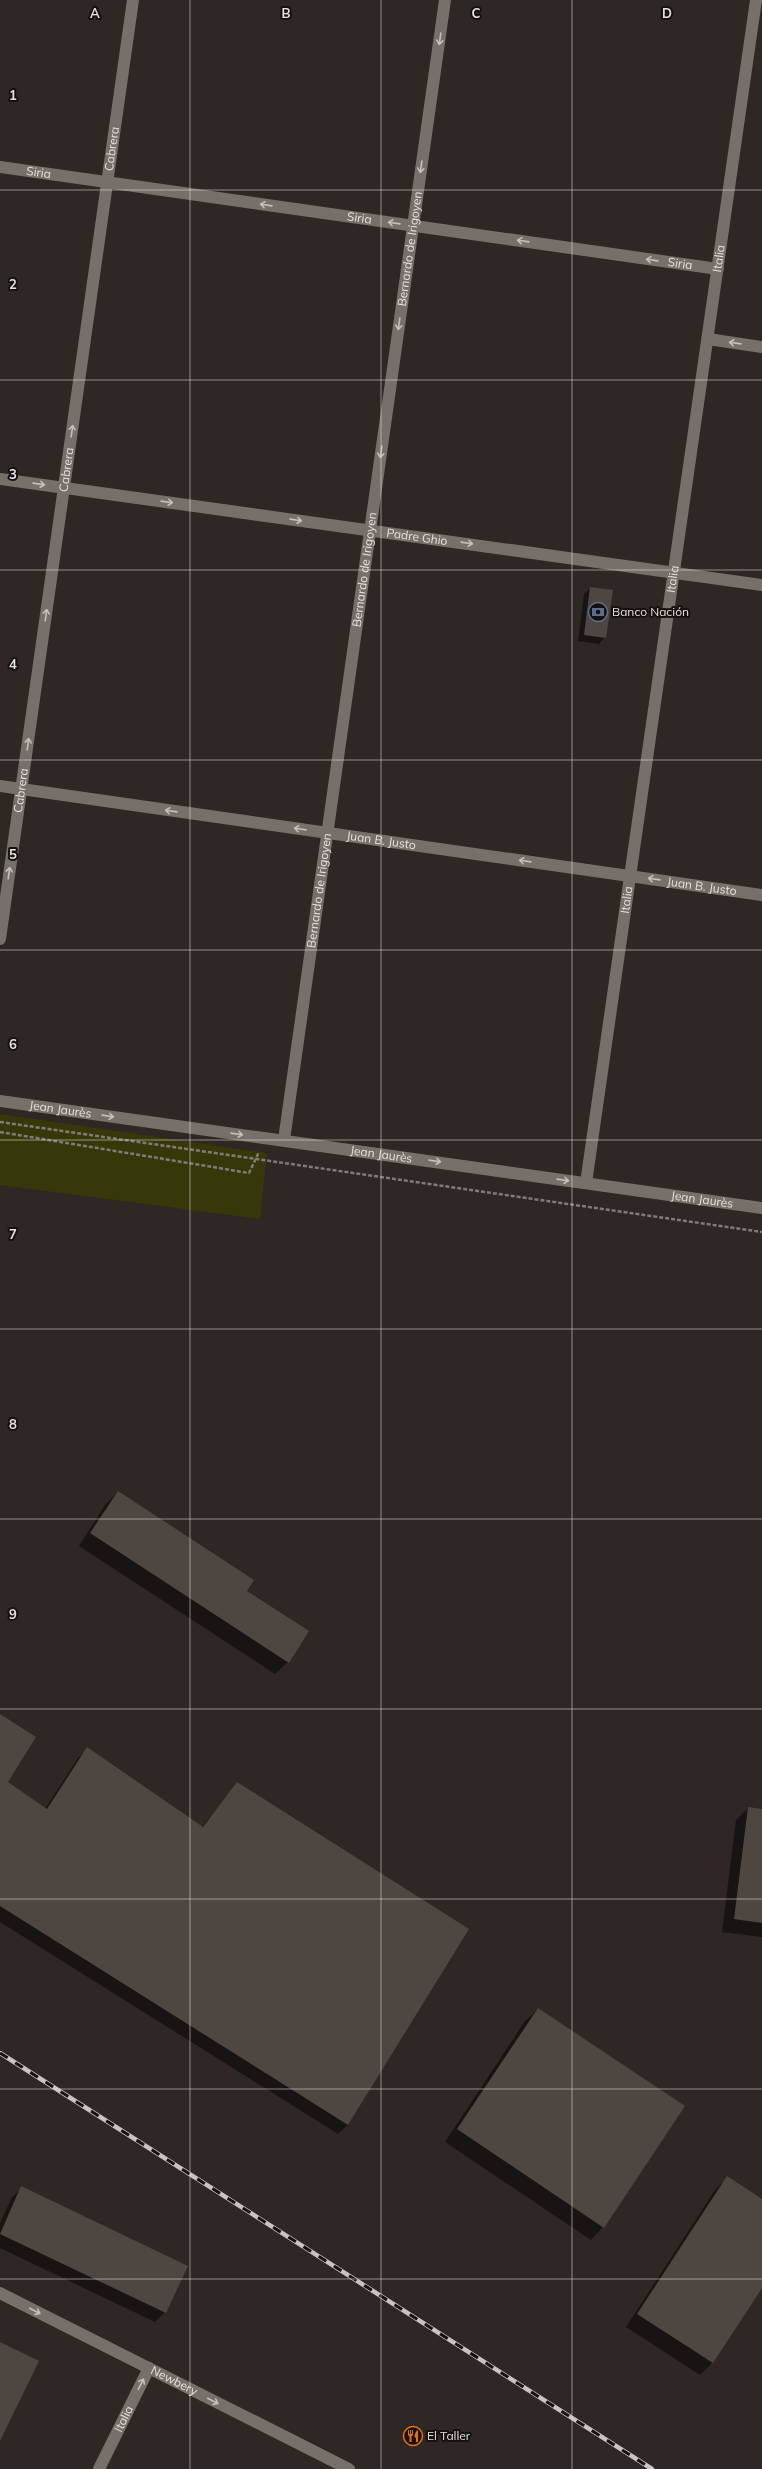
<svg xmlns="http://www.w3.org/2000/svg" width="762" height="2469" viewBox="0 0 762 2469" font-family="Mulish,sans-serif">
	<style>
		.green { fill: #363809 }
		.shadow { fill: #0007 }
		.building { fill: #4e4741 }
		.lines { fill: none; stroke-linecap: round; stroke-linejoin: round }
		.path { stroke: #817b77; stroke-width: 2.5; stroke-dasharray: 4 2; stroke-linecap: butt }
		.minor { stroke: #776f69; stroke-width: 12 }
		.rail-casing { stroke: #c8c4c0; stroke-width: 4.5 }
		.rail { stroke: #14110f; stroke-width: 3; stroke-dasharray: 9; stroke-linecap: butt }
		.oneway { stroke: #c5c0bb }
		.grid { fill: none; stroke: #e6e2de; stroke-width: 1; stroke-opacity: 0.55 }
		.labels { text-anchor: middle; stroke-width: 4; stroke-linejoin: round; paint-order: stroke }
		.street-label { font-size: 12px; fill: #e6e2de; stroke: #14110f }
		.poi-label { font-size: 12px; fill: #e6e2de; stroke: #14110f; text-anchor: start }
		.grid-label { font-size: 13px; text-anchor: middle; font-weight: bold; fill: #e6e2de; stroke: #14110f; stroke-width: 4; stroke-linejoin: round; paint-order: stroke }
	</style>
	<rect width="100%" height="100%" fill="#2e2723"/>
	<path class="green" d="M0,1114L267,1153L260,1219L0,1185Z"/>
	<g class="shadow">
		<path d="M591,588L605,637L599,644L578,641L584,594Z"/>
		<path d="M118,1492L245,1591L288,1662L275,1674L79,1546L105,1505Z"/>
		<path d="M0,1716L6,1782L45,1809L78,1758L88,1749L202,1827L238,1784L467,1930L348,2125L338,2134L0,1922Z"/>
		<path d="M748,1808L762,1810V1937L722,1932L736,1820Z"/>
		<path d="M538,2009L683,2106L603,2227L591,2240L445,2142L525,2021Z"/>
		<path d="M727,2178L762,2200V2286L712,2363L700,2375L626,2327L715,2190Z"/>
		<path d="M22,2188L165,2312L155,2322L0,2248V2223L12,2197Z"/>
	</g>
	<g class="building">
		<path d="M590,587L613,590L606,638L584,635Z"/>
		<path d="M118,1491L254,1580L247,1591L309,1631L289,1663L90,1533Z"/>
		<path d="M0,1714L36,1737L8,1782L47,1809L87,1747L203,1827L237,1782L469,1929L348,2125L0,1906Z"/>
		<path d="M748,1807L762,1809V1923L734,1919Z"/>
		<path d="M538,2008L685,2106L604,2228L457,2129Z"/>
		<path d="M727,2176L762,2199V2288L713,2363L637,2314Z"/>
		<path d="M21,2186L188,2266L166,2313L0,2234Z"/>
		<path d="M0,2342L39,2361L0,2441Z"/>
	</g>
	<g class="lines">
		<g class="path">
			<path d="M0,1122L762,1232"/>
			<path d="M0,1132L249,1173L259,1152"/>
		</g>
		<g class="minor">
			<path id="s1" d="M0,167L718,269"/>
			<path d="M708,339L762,347"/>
			<path id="s2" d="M0,479L762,585"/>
			<path id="s3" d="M0,786L762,895"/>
			<path id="s4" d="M0,939L133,0"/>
			<path id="s5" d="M0,1101L762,1208"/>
			<path id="s6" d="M284,1140L445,0"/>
			<path id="s7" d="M586,1183L756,0"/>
			<path id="s8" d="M0,2293L349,2469"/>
			<path id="s9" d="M99,2469L149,2368"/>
		</g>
		<defs>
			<path id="rail" d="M0,2053L652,2469"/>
		</defs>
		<use href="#rail" class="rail-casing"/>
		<use href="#rail" class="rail"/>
	</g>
	<defs><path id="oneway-shaft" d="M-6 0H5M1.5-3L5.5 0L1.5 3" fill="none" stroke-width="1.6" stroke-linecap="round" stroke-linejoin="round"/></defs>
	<g class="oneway">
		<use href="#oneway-shaft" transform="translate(440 39) rotate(98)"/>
		<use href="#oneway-shaft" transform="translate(421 167) rotate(98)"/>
		<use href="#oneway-shaft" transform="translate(266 205) rotate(-172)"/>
		<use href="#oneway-shaft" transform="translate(394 223) rotate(-172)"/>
		<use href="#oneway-shaft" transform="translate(523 241) rotate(-172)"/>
		<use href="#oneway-shaft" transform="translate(652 260) rotate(-172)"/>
		<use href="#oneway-shaft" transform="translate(399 324) rotate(98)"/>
		<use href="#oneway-shaft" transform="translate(735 343) rotate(-172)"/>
		<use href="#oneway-shaft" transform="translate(72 431) rotate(-82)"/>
		<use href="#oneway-shaft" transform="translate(381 452) rotate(98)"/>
		<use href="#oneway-shaft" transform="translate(39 484) rotate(8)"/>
		<use href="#oneway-shaft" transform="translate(167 502) rotate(8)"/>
		<use href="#oneway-shaft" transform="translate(296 520) rotate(8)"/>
		<use href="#oneway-shaft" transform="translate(467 543) rotate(8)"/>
		<use href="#oneway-shaft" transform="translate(46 615) rotate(-82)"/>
		<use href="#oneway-shaft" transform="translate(28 744) rotate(-82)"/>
		<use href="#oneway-shaft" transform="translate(171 811) rotate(-172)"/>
		<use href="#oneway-shaft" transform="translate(300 829) rotate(-172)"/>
		<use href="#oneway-shaft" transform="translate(525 861) rotate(-172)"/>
		<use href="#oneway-shaft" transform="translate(9 873) rotate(-82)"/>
		<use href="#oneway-shaft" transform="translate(654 879) rotate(-172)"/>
		<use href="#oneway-shaft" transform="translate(108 1116) rotate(8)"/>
		<use href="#oneway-shaft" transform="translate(237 1134) rotate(8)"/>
		<use href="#oneway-shaft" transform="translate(435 1161) rotate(8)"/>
		<use href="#oneway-shaft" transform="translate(563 1180) rotate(8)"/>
		<use href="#oneway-shaft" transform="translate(35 2311) rotate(27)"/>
		<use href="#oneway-shaft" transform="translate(141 2384) rotate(-63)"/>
		<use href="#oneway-shaft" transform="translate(213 2401) rotate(27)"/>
	</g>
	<path class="grid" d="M190,0V2469M381,0V2469M572,0V2469M0,190H762M0,380H762M0,570H762M0,760H762M0,950H762M0,1140H762M0,1329H762M0,1519H762M0,1709H762M0,1899H762M0,2089H762M0,2279H762"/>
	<defs>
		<symbol id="bank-ring" viewBox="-11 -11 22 22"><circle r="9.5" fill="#14110f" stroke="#5c6f8a" stroke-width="1.5"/><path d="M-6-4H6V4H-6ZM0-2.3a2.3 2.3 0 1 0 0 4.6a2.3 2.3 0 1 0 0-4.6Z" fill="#5c6f8a"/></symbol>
		<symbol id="restaurant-ring" viewBox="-11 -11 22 22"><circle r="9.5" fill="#14110f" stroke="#e8710a" stroke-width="1.5"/><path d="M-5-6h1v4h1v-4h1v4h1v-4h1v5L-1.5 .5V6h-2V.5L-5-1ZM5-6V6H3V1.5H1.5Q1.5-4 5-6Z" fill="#e8710a"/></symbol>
	</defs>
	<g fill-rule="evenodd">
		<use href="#bank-ring" x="587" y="601" width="22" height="22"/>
		<use href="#restaurant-ring" x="402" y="2425" width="22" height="22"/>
	</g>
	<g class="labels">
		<g class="street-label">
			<text dy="4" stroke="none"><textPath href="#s4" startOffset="798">Cabrera</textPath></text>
			<text dy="4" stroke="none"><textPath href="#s1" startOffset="39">Siria</textPath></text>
			<text dy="4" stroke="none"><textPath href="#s1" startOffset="363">Siria</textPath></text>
			<text dy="4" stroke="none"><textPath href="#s6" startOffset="900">Bernardo de Irigoyen</textPath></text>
			<text dy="4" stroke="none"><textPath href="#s7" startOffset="934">Italia</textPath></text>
			<text dy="4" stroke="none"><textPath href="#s1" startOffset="687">Siria</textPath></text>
			<text dy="4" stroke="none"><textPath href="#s4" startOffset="474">Cabrera</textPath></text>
			<text dy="4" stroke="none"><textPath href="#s2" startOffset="421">Padre Ghio</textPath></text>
			<text dy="4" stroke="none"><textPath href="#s6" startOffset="576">Bernardo de Irigoyen</textPath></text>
			<text dy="4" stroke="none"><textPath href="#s7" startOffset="610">Italia</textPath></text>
			<text dy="4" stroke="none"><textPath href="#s4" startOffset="150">Cabrera</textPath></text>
			<text dy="4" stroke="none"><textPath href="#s3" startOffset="385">Juan B. Justo</textPath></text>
			<text dy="4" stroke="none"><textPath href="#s3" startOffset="709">Juan B. Justo</textPath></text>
			<text dy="4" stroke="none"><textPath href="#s6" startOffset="252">Bernardo de Irigoyen</textPath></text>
			<text dy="4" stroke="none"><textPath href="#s7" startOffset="286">Italia</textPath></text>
			<text dy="4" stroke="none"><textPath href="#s5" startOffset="61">Jean Jaurès</textPath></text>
			<text dy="4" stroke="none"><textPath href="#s5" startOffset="385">Jean Jaurès</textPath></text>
			<text dy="4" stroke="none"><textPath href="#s5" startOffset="709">Jean Jaurès</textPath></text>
			<text dy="4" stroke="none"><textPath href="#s8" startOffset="195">Newbery</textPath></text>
			<text dy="4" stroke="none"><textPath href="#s9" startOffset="56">Italia</textPath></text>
		</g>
		<g class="poi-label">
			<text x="612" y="616">Banco Nación</text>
			<text x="427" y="2440">El Taller</text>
		</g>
	</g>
	<g class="grid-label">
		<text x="95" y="18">A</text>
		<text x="286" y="18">B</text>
		<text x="476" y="18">C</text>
		<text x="667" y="18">D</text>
		<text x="13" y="100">1</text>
		<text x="13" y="289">2</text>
		<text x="13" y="479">3</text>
		<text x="13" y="669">4</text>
		<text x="13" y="859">5</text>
		<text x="13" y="1049">6</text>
		<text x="13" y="1239">7</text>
		<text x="13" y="1429">8</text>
		<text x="13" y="1619">9</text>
	</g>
</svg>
